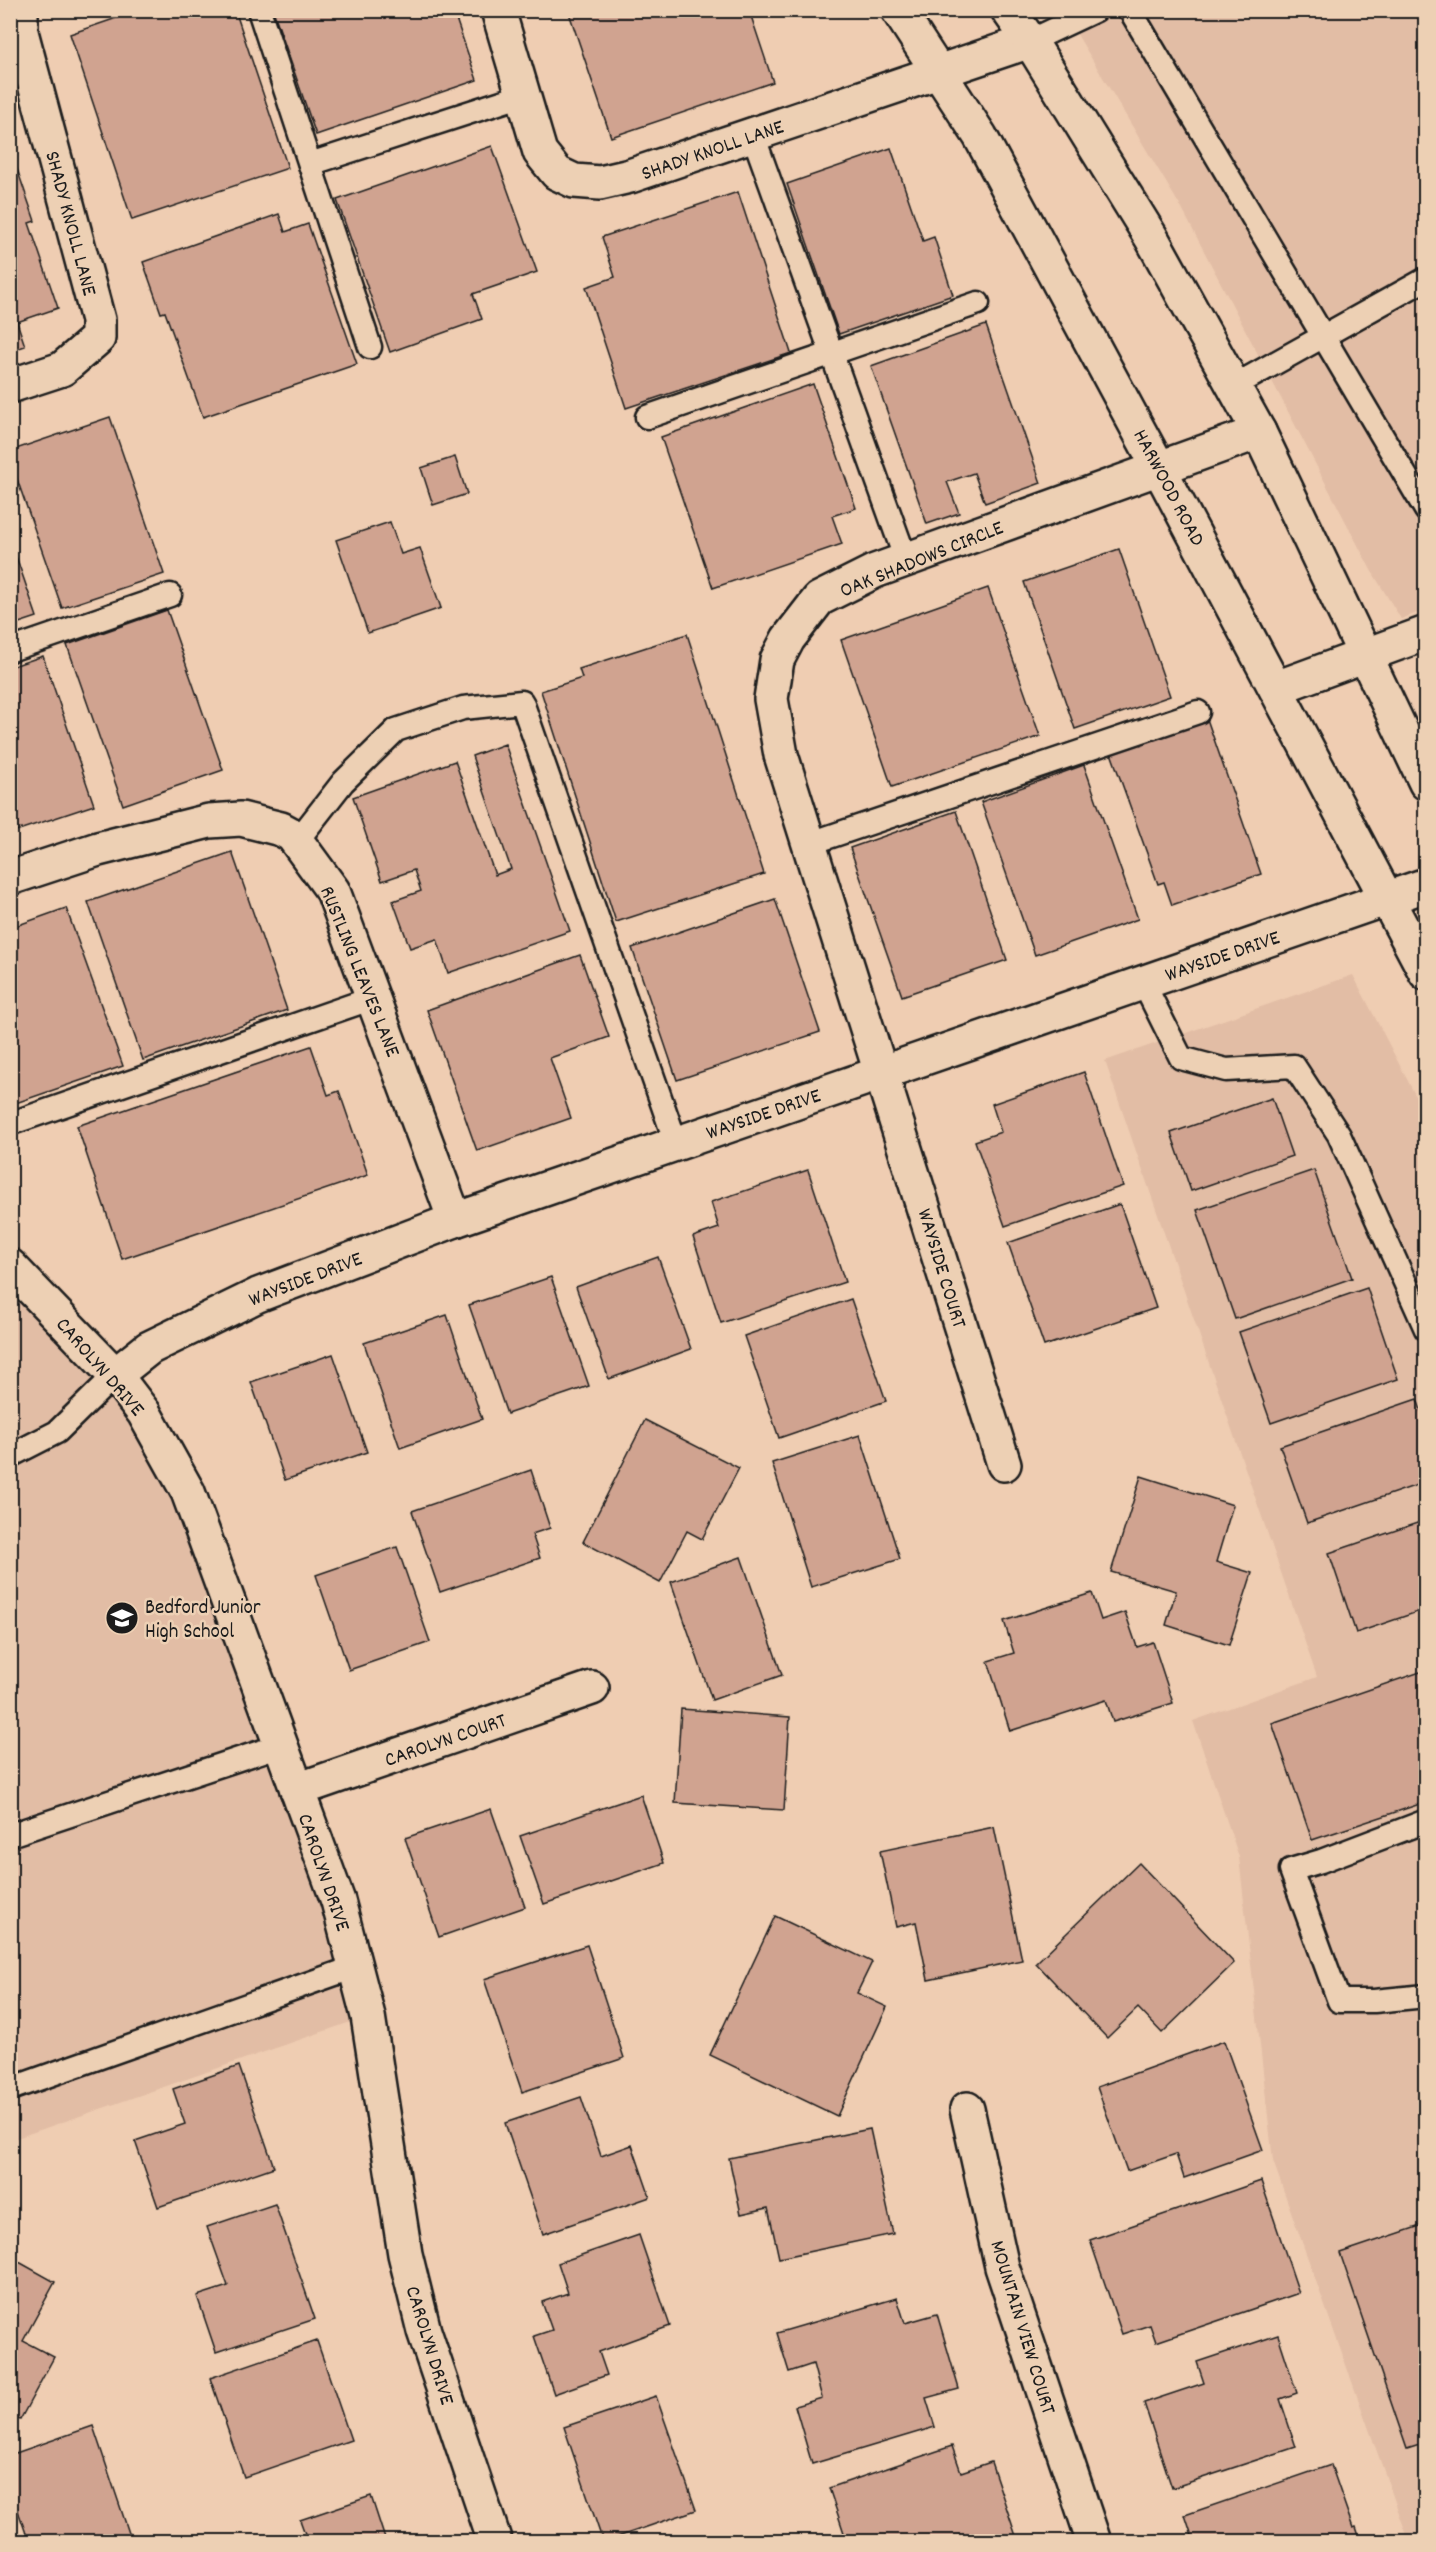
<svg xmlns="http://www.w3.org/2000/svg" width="1436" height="2552" viewBox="0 0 1436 2552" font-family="Dekko,sans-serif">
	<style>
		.built { fill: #e2bda5 }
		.building { fill: #d0a390; stroke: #1c1c1c; stroke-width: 1.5 }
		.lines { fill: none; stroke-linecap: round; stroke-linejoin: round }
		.lane-casing { stroke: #1c1c1c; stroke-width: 27 }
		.street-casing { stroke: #1c1c1c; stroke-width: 38 }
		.secondary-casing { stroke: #1c1c1c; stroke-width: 38 }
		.lane { stroke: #edd0b4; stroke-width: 22 }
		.street { stroke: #edd0b4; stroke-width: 33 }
		.secondary { stroke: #edd0b4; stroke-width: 33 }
		.labels { text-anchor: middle; stroke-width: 5; stroke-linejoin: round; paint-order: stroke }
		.street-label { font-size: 21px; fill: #1c1c1c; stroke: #edd0b4 }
		.poi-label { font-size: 21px; fill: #1c1c1c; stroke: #edd0b4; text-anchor: start }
	</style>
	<rect width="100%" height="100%" fill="#efcdb2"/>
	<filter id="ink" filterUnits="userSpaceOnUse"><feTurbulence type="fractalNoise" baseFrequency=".0167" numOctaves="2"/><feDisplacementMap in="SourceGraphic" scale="12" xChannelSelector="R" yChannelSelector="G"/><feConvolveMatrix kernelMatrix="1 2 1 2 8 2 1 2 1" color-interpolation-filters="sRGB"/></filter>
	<g filter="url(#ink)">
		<g class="built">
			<path d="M1063,11H1425V610L1401,619L1371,570L1182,209Z"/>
			<path d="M1353,975L1425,1114V2541H1409L1273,2161L1239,1857L1193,1721L1317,1677L1105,1061Z"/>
			<path d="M10,1267L144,1413L368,2016L11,2140Z"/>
		</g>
		<g class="building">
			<path d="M140,10H235L288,168L132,220L70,34Z"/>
			<path d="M273,10H453L477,80L316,135Z"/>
			<path d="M568,10H749L773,82L611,137Z"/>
			<path d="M492,146L537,272L473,294L482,319L390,352L337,200Z"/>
			<path d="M891,148L923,241L934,237L953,295L839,334L787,184Z"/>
			<path d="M17,169L35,221L29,223L58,308L17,322L25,346L10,351V172Z"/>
			<path d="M738,192L791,353L626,408L586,287L615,277L602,237Z"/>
			<path d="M279,214L285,232L308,224L357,364L203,417L165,312L161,313L143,262Z"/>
			<path d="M986,325L1041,483L985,503L974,473L947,482L959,513L927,524L871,366Z"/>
			<path d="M813,384L856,508L832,516L842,544L713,588L661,437Z"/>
			<path d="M110,417L164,574L62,608L10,459V451Z"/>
			<path d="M455,457L467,494L433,505L421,468Z"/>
			<path d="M390,522L401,554L420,548L441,608L368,633L336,540Z"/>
			<path d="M10,539L37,617L10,626Z"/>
			<path d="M1119,549L1170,696L1075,729L1024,582Z"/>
			<path d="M988,588L1040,736L892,787L841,640Z"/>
			<path d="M167,610L223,770L123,805L67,645Z"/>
			<path d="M687,634L764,874L616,922L541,691L582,678L579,669Z"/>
			<path d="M43,656L94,805L10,833V667Z"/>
			<path d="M1207,719L1261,874L1172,905L1164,882L1158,884L1111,753Z"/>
			<path d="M505,744L570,931L448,973L437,939L410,948L393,901L421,891L414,870L382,881L353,797L455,761L495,875L511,869L472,756Z"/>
			<path d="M1084,765L1138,919L1035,955L981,802Z"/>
			<path d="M956,811L1007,960L902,996L850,848Z"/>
			<path d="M232,852L287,1010L143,1060L88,902Z"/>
			<path d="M775,899L820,1032L677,1080L632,948Z"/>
			<path d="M66,908L123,1066L10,1105V928Z"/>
			<path d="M580,955L609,1037L550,1058L571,1118L477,1151L427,1010Z"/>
			<path d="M311,1046L328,1095L339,1091L368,1175L122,1259L77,1126Z"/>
			<path d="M1084,1072L1123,1186L1005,1226L975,1141L1001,1132L992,1104Z"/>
			<path d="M1272,1098L1292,1156L1191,1191L1171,1133Z"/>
			<path d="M808,1170L845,1282L721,1323L693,1237L719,1228L711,1202Z"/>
			<path d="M1314,1170L1352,1278L1235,1319L1197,1210Z"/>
			<path d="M1120,1204L1156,1308L1044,1346L1008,1243Z"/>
			<path d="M658,1257L691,1349L609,1379L576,1287Z"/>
			<path d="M551,1277L589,1386L507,1414L469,1305Z"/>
			<path d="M1367,1288L1398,1379L1271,1423L1239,1332Z"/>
			<path d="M851,1299L886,1401L779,1438L744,1336Z"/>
			<path d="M447,1315L482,1419L400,1448L364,1343Z"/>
			<path d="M333,1354L367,1452L285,1480L251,1382Z"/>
			<path d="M1417,1399L1426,1425V1482L1307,1523L1280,1446Z"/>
			<path d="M645,1420L739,1468L702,1539L687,1531L660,1583L583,1542Z"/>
			<path d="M860,1435L900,1559L811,1587L772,1463Z"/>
			<path d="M531,1470L550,1528L532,1534L540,1558L440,1592L412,1511Z"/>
			<path d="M1141,1476L1233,1505L1216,1562L1252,1573L1229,1645L1166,1625L1176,1591L1111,1572Z"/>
			<path d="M1426,1520V1609L1356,1633L1329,1553Z"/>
			<path d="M397,1547L430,1642L349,1670L316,1575Z"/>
			<path d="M741,1557L782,1675L712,1700L671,1582Z"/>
			<path d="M1092,1593L1101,1620L1125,1612L1137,1647L1153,1642L1173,1703L1113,1722L1106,1700L1010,1731L988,1661L1014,1653L1004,1621Z"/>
			<path d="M1426,1670V1802L1312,1840L1272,1723Z"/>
			<path d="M681,1709L790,1717L784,1810L675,1803Z"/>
			<path d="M641,1795L664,1863L544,1904L520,1836Z"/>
			<path d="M491,1809L525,1907L439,1937L405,1838Z"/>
			<path d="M994,1827L1022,1960L928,1980L916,1922L896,1927L880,1851Z"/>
			<path d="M1139,1863L1234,1963L1162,2033L1138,2008L1107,2038L1036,1963Z"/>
			<path d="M775,1916L872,1962L857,1993L887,2007L837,2116L710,2055Z"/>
			<path d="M587,1945L624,2058L522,2092L484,1979Z"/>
			<path d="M1224,2041L1263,2150L1184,2178L1176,2154L1127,2171L1097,2087Z"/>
			<path d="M239,2066L274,2167L158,2207L135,2141L185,2124L173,2089Z"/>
			<path d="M581,2097L601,2156L632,2145L650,2197L543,2234L505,2123Z"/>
			<path d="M870,2129L893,2234L779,2258L768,2208L741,2214L729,2158Z"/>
			<path d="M1261,2181L1299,2293L1156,2342L1150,2325L1122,2334L1090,2240Z"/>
			<path d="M275,2204L315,2319L216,2352L197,2296L228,2286L207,2227Z"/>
			<path d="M1426,2224V2443L1407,2449L1340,2253Z"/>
			<path d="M639,2235L670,2326L599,2352L607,2375L554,2394L534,2336L552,2330L542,2302L568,2293L558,2263Z"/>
			<path d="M10,2257L55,2282L23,2341L54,2357L20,2420L10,2415Z"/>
			<path d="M897,2298L905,2323L937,2314L959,2389L926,2398L935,2427L812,2464L795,2406L822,2398L813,2364L789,2372L777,2333Z"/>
			<path d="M1278,2335L1297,2393L1280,2399L1296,2447L1172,2488L1144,2403L1204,2383L1197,2362Z"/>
			<path d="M317,2341L351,2440L244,2477L210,2378Z"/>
			<path d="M656,2396L696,2510L603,2542L564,2427Z"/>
			<path d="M93,2426L132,2542H29L10,2488V2455Z"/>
			<path d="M952,2446L961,2472L991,2462L1018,2542H847L829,2488Z"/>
			<path d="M1331,2465L1353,2528L1356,2527L1361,2542H1194L1185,2515Z"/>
			<path d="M371,2496L386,2542H308L300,2520Z"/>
		</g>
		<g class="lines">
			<defs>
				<g id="lane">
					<path d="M259,10L370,347"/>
					<path d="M1130,10L1426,510"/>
					<path d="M1030,41L1096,10"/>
					<path d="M753,135L906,560"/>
					<path d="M310,164L523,95"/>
					<path d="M1234,386L1426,279"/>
					<path d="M647,417L978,303"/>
					<path d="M10,650L170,595"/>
					<path d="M297,841L343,782L396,730L463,708L522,702L676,1143"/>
					<path d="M808,844L1198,712"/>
					<path d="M1143,982L1181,1058L1226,1070L1294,1066L1339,1135L1426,1329"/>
					<path d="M12,1123L373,998"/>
					<path d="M10,1456L57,1432L115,1375"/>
					<path d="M1426,1821L1321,1861L1291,1870L1339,2001H1374L1426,1996"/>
					<path d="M10,1835L281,1745"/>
					<path d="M10,2089L355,1967"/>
				</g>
				<g id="street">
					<path d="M498,10L540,152L557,173L574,181L600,183L630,176L1030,41"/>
					<path d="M10,386L62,369L98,338V320L21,32V10"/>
					<path d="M1276,688L1426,633"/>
					<path d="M10,878L98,849L209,821L241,819L281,829L292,835L333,891L455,1220"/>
					<path d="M10,1266L115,1375L144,1413L188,1492L338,1901L368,2016L405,2254L424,2331L495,2542"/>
					<path d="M115,1375L149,1348L258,1295L455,1220L1426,885"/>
					<path d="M1004,1464L781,755L771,699L777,660L788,639L819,599L875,571L1259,432"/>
					<path d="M297,1790L592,1688"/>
					<path d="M967,2109L1002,2267L1094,2542"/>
				</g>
				<g id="secondary">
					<path d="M898,10L980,136L1159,468L1426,973"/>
					<path d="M1008,10L1030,41L1151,237L1259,432L1426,783"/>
				</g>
			</defs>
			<use href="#lane" class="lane-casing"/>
			<use href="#street" class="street-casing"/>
			<use href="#secondary" class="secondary-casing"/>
			<use href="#lane" class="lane"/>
			<use href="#street" class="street"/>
			<use href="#secondary" class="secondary"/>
		</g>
	</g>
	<defs>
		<symbol id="school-disc" viewBox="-11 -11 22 22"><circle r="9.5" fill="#1c1c1c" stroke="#edd0b4"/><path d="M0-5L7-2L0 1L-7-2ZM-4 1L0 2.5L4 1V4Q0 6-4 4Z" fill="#fff"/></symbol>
	</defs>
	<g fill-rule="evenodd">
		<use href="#school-disc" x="103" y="1599" width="38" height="38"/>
	</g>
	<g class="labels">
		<g class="street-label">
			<text transform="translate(712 149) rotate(-19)" y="7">SHADY KNOLL LANE</text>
			<text transform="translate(72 223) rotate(75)" y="7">SHADY KNOLL LANE</text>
			<text transform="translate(1170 487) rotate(62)" y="7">HARWOOD ROAD</text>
			<text transform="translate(921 558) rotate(-22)" y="7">OAK SHADOWS CIRCLE</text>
			<text transform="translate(1222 955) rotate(-19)" y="7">WAYSIDE DRIVE</text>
			<text transform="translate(361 971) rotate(68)" y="7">RUSTLING LEAVES LANE</text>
			<text transform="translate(763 1113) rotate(-19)" y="7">WAYSIDE DRIVE</text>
			<text transform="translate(943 1268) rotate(73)" y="7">WAYSIDE COURT</text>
			<text transform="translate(305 1278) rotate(-21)" y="7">WAYSIDE DRIVE</text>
			<text transform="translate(101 1366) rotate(49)" y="7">CAROLYN DRIVE</text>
			<text transform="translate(445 1739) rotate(-19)" y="7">CAROLYN COURT</text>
			<text transform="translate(325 1872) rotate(71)" y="7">CAROLYN DRIVE</text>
			<text transform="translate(1024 2327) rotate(73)" y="7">MOUNTAIN VIEW COURT</text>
			<text transform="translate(431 2345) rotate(73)" y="7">CAROLYN DRIVE</text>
		</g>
		<g class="poi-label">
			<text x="145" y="1613">Bedford Junior<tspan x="145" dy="24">High School</tspan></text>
		</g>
	</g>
	<rect width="1436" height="2552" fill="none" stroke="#edd0b4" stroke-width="36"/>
	<rect x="18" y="18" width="1400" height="2516" fill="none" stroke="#1c1c1c" stroke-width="2" filter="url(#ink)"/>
</svg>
